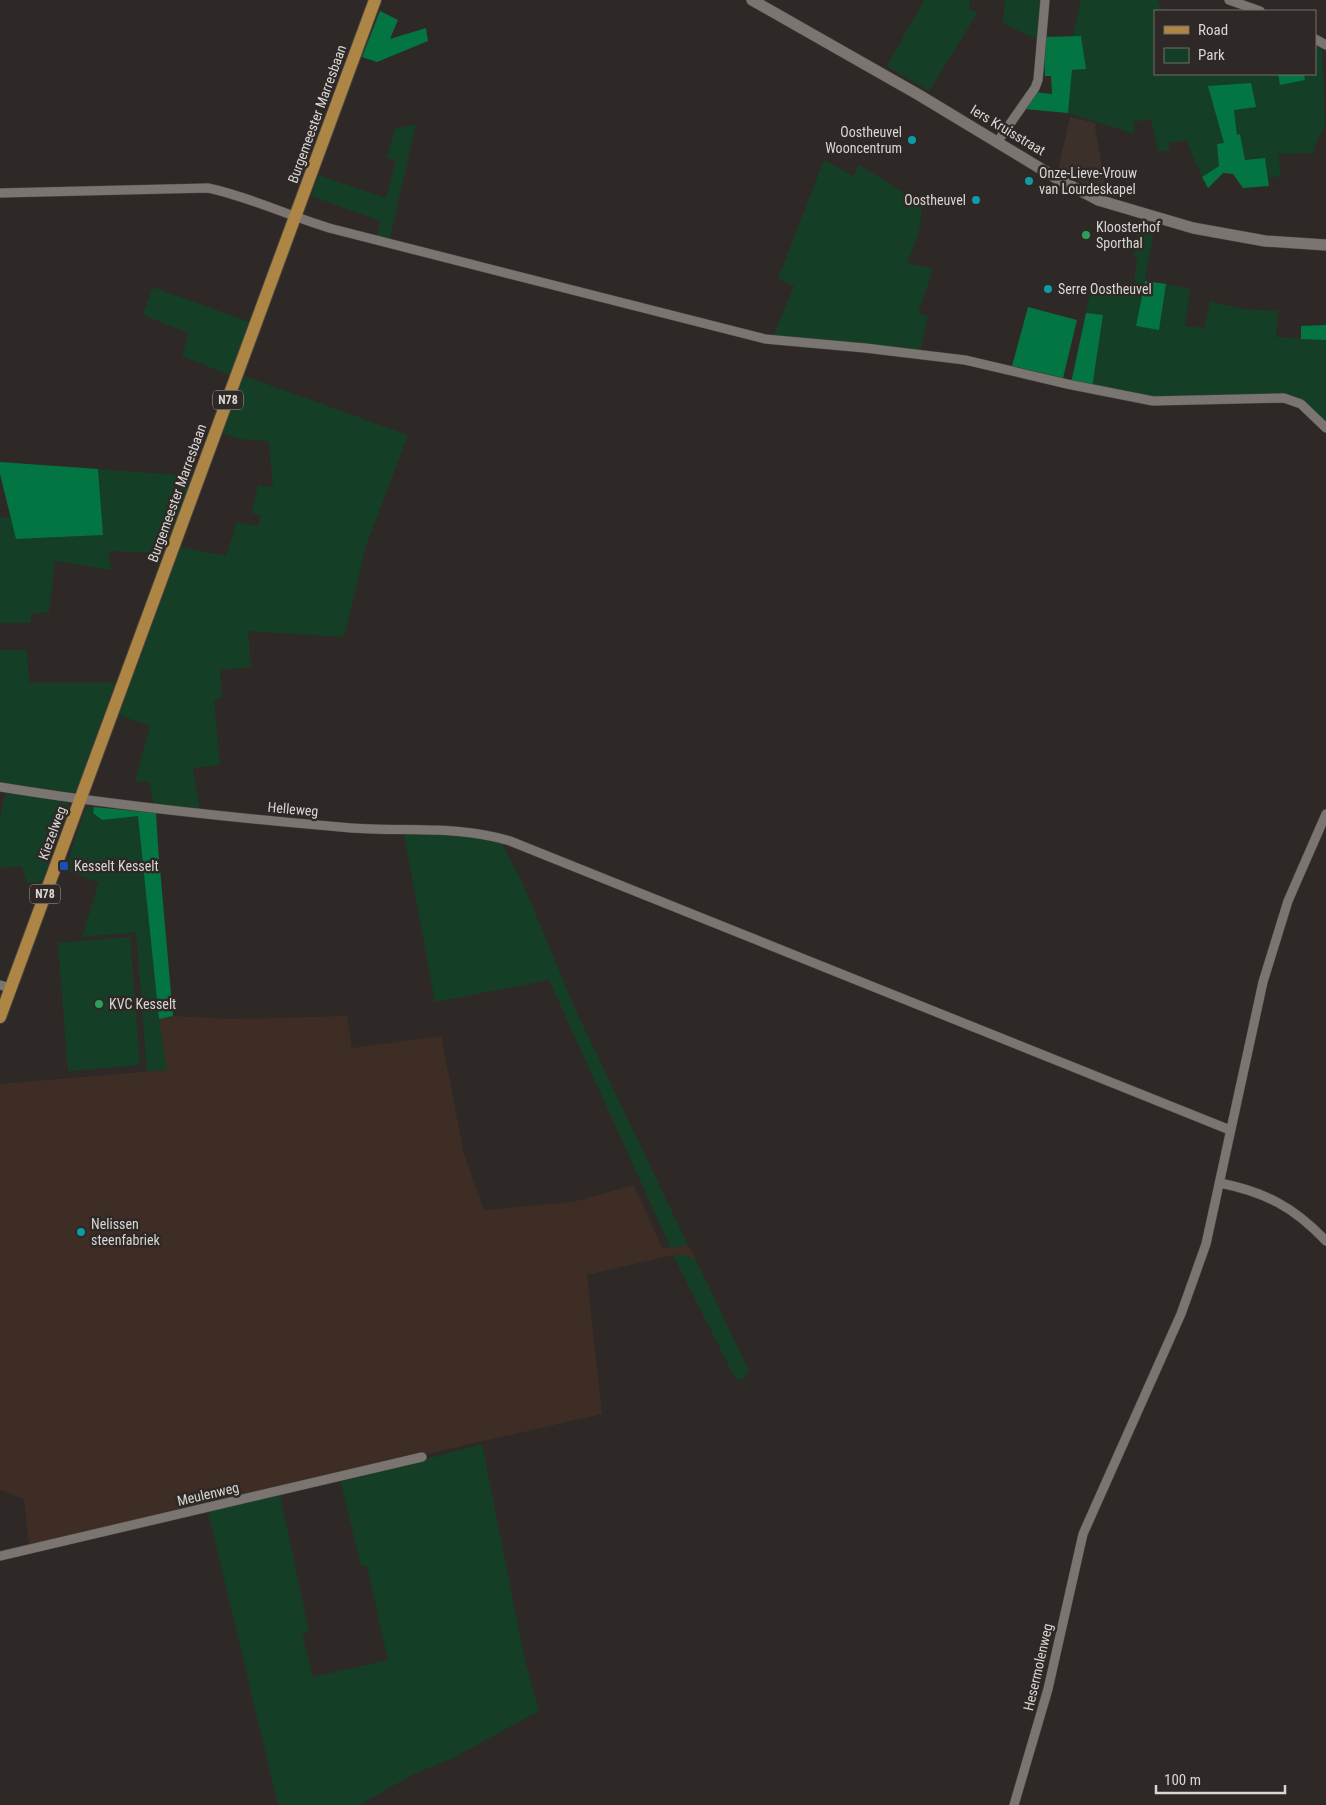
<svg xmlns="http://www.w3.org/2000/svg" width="1326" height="1805" viewBox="0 0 1326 1805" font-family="'Roboto Condensed',sans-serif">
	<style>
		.built { fill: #3c302b }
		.industrial { fill: #3e2d24 }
		.green { fill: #143f26 }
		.forest { fill: #027542 }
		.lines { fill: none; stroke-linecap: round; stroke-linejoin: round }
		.minor-casing { stroke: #494542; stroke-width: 10 }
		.tertiary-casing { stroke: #494542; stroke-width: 12 }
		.primary-casing { stroke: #494542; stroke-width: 14 }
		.minor { stroke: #7b7572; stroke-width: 9 }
		.tertiary { stroke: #7b7572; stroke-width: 11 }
		.primary { stroke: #ad8544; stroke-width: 12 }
		.culture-dot { fill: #0f9aa8; stroke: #2e2926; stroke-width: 2 }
		.leisure-dot { fill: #2e9e5b; stroke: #2e2926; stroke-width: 2 }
		.transit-dot { fill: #1a4fb4; stroke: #2e2926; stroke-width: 2 }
		.labels { text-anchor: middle; stroke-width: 5; stroke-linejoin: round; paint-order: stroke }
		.shield { fill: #2e2926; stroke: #a6a2a0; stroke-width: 1 }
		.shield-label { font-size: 12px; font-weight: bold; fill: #d9d6d4 }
		.street-label { font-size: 14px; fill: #d9d6d4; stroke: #2e2926 }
		.poi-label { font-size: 14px; fill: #d9d6d4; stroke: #2e2926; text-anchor: start }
	</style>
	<rect width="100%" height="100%" fill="#2e2926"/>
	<path class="built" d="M1070,117L1096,123L1095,127L1106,192L1084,185L1058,170Z"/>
	<path class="industrial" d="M173,1016L231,1019L347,1016L352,1048L441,1036L464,1154L484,1210L573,1202L634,1185L662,1248L688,1245L696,1260L685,1255H673L587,1275L602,1414L29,1545L24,1499L0,1490V1084L166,1070L159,1019Z"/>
	<g class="green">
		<path d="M924,0H970L969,9L978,12L929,91L887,66Z"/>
		<path d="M1005,0H1042L1037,39L1003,24Z"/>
		<path d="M1081,0H1158L1163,11H1155V74H1278L1280,85L1305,79L1304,74H1315V45L1322,50L1325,124L1315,145L1314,153L1278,154L1281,176L1269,178L1265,158L1245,160L1240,135H1237L1234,110L1209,87L1224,143L1217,144L1219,166L1202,177L1186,140L1168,143L1170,150L1158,152L1151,119L1133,122L1135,134L1068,113L1072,70L1086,69L1081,36H1073Z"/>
		<path d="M416,124L389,242L376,238L381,221L311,196L319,175L386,198L396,160L387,158L395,129Z"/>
		<path d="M824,160L853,176L859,165L922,204L919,233L907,263L933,269L918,313L928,316L920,351L773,337L794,286L778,279Z"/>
		<path d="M1139,221L1155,226L1136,326L1159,330L1166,284L1190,289L1185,326L1204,328L1210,301L1244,309L1278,311L1276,337L1326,340V423L1300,399L1159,397L1092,388L1103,316L1086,313L1091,288L1121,293L1124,282L1134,284L1137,256H1134Z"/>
		<path d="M153,287L249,322L230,375L182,356L189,333L143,315Z"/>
		<path d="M244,376L408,435L366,546L344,637L248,631L251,667L220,670L222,698L214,700L220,765L193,768L200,810L154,806L149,781H135L150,726L119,715L181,547L226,556L237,522L258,526L261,515L252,513L258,485L273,487L269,441L239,439L223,433Z"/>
		<path d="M98,469L193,476L164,553L108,551L111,570L55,561L49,612L31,614V623H0V517H12L16,539L102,535Z"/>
		<path d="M0,650H27L29,683H115L78,787L75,793L0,783Z"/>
		<path d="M5,793L67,802L69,807L42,882L27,883L22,866L0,868V819Z"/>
		<path d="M88,807H94L93,813L102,820L138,815L159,1019L167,1070L147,1071L136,932L82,937L99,883L65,870L84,812Z"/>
		<path d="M404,834L471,835L501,842L523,884L576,1011L688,1245L671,1248L549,980L435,1002Z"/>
		<path d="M130,937L140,1065L68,1071L58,943Z"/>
		<path d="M673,1255H685L696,1260L749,1371L743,1379L736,1380Z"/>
		<path d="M482,1444L525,1661L539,1711L460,1754L459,1756L416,1773L359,1805H278L208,1511L280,1495L309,1632L302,1633L313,1677L388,1660L367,1566H361L341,1482Z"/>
	</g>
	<g class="forest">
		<path d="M380,11L398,20L390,39L426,28L428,41L377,62L362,57Z"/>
		<path d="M1081,36L1086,69L1072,70L1068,113L1024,109L1035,92L1052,94L1051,76H1045L1043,37Z"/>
		<path d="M1278,74H1304L1305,80L1280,85Z"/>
		<path d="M1251,83L1256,107L1234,110L1237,135L1240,134L1245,160L1265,158L1269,186L1243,188L1233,174L1223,173L1208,188L1202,177L1219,166L1217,144L1224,143L1208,86Z"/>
		<path d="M1145,281L1166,284L1159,330L1136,326Z"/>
		<path d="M1028,307L1077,320L1063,378L1012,366Z"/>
		<path d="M1086,313L1103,315L1092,388L1071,383Z"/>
		<path d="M1326,325V340L1301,339V326Z"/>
		<path d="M0,462L98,469L103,535L16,539L0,474Z"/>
		<path d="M94,807L156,813L158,846L173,1016L159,1019L138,816L102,820L93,813Z"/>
	</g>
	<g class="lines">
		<defs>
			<g id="minor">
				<path d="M1229,0L1260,11"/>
				<path d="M1315,39L1326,45"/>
				<path d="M998,141L1035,88L1038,80L1045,0"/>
				<path d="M0,193L208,188C251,197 291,217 333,229L765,339L865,348L965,360L1067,384L1153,401L1284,398L1301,404L1326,428"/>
				<path d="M0,787C116,806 234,818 351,828C406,832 456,825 510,841L1230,1130"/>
				<path d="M0,985L11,988"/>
				<path d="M1220,1183C1265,1192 1294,1207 1326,1241"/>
				<path d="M0,1556L422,1457"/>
				<path d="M1014,1805L1048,1689L1083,1534L1181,1314L1206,1244L1263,982L1288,901L1326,814"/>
			</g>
			<path id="tertiary" d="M752,0L919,95L1058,179L1098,200L1193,228L1265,241L1326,245"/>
			<path id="primary" d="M0,1017L375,0"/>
		</defs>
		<use href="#minor" class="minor-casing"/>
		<use href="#tertiary" class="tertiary-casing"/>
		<use href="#primary" class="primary-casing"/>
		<use href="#minor" class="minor"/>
		<use href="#tertiary" class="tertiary"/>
		<use href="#primary" class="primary"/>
	</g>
	<g class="culture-dot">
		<circle cx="912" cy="140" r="5"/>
		<circle cx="1029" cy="181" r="5"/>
		<circle cx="976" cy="200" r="5"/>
		<circle cx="1048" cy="289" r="5"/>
		<circle cx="81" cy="1232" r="5"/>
	</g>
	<g class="leisure-dot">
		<circle cx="1086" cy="235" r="5"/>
		<circle cx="99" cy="1004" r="5"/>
	</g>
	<rect class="transit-dot" x="59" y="861" width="10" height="10" rx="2.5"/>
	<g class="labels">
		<g class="shield">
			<rect x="213" y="390.5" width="30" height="19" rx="4"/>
			<rect x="30" y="884.5" width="30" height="19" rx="4"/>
		</g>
		<g class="shield-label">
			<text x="228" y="404">N78</text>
			<text x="45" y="898">N78</text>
		</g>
		<g class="street-label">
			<text transform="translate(317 114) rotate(-70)" y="5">Burgemeester Marresbaan</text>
			<text transform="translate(1008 130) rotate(31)" y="5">Iers Kruisstraat</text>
			<text transform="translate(177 493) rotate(-70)" y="5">Burgemeester Marresbaan</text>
			<text transform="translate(293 809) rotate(5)" y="5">Helleweg</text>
			<text transform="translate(52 833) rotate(-70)" y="5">Kiezelweg</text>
			<text transform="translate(208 1494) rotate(-13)" y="5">Meulenweg</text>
			<text transform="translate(1038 1667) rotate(-77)" y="5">Hesermolenweg</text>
		</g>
		<g class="poi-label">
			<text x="902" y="137" text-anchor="end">Oostheuvel<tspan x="902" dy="16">Wooncentrum</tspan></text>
			<text x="1039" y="178">Onze-Lieve-Vrouw<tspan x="1039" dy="16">van Lourdeskapel</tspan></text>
			<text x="966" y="205" text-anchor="end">Oostheuvel</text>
			<text x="1096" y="232">Kloosterhof<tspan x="1096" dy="16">Sporthal</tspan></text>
			<text x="1058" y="294">Serre Oostheuvel</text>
			<text x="74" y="871">Kesselt Kesselt</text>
			<text x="109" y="1009">KVC Kesselt</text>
			<text x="91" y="1229">Nelissen<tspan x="91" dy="16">steenfabriek</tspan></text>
		</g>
	</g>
	<rect x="1154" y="10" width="162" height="65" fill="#2e2926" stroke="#726e6c"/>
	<rect x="1164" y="26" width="25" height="8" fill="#ad8544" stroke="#726e6c"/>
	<text x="1198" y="35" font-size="15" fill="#d9d6d4">Road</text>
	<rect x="1164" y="48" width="25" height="15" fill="#143f26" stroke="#726e6c"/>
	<text x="1198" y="60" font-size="15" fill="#d9d6d4">Park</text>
	<path d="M1156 1785v8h129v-8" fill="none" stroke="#d9d6d4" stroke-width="2.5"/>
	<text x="1164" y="1785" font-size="15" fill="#d9d6d4" stroke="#2e2926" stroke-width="4" paint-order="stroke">100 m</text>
</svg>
